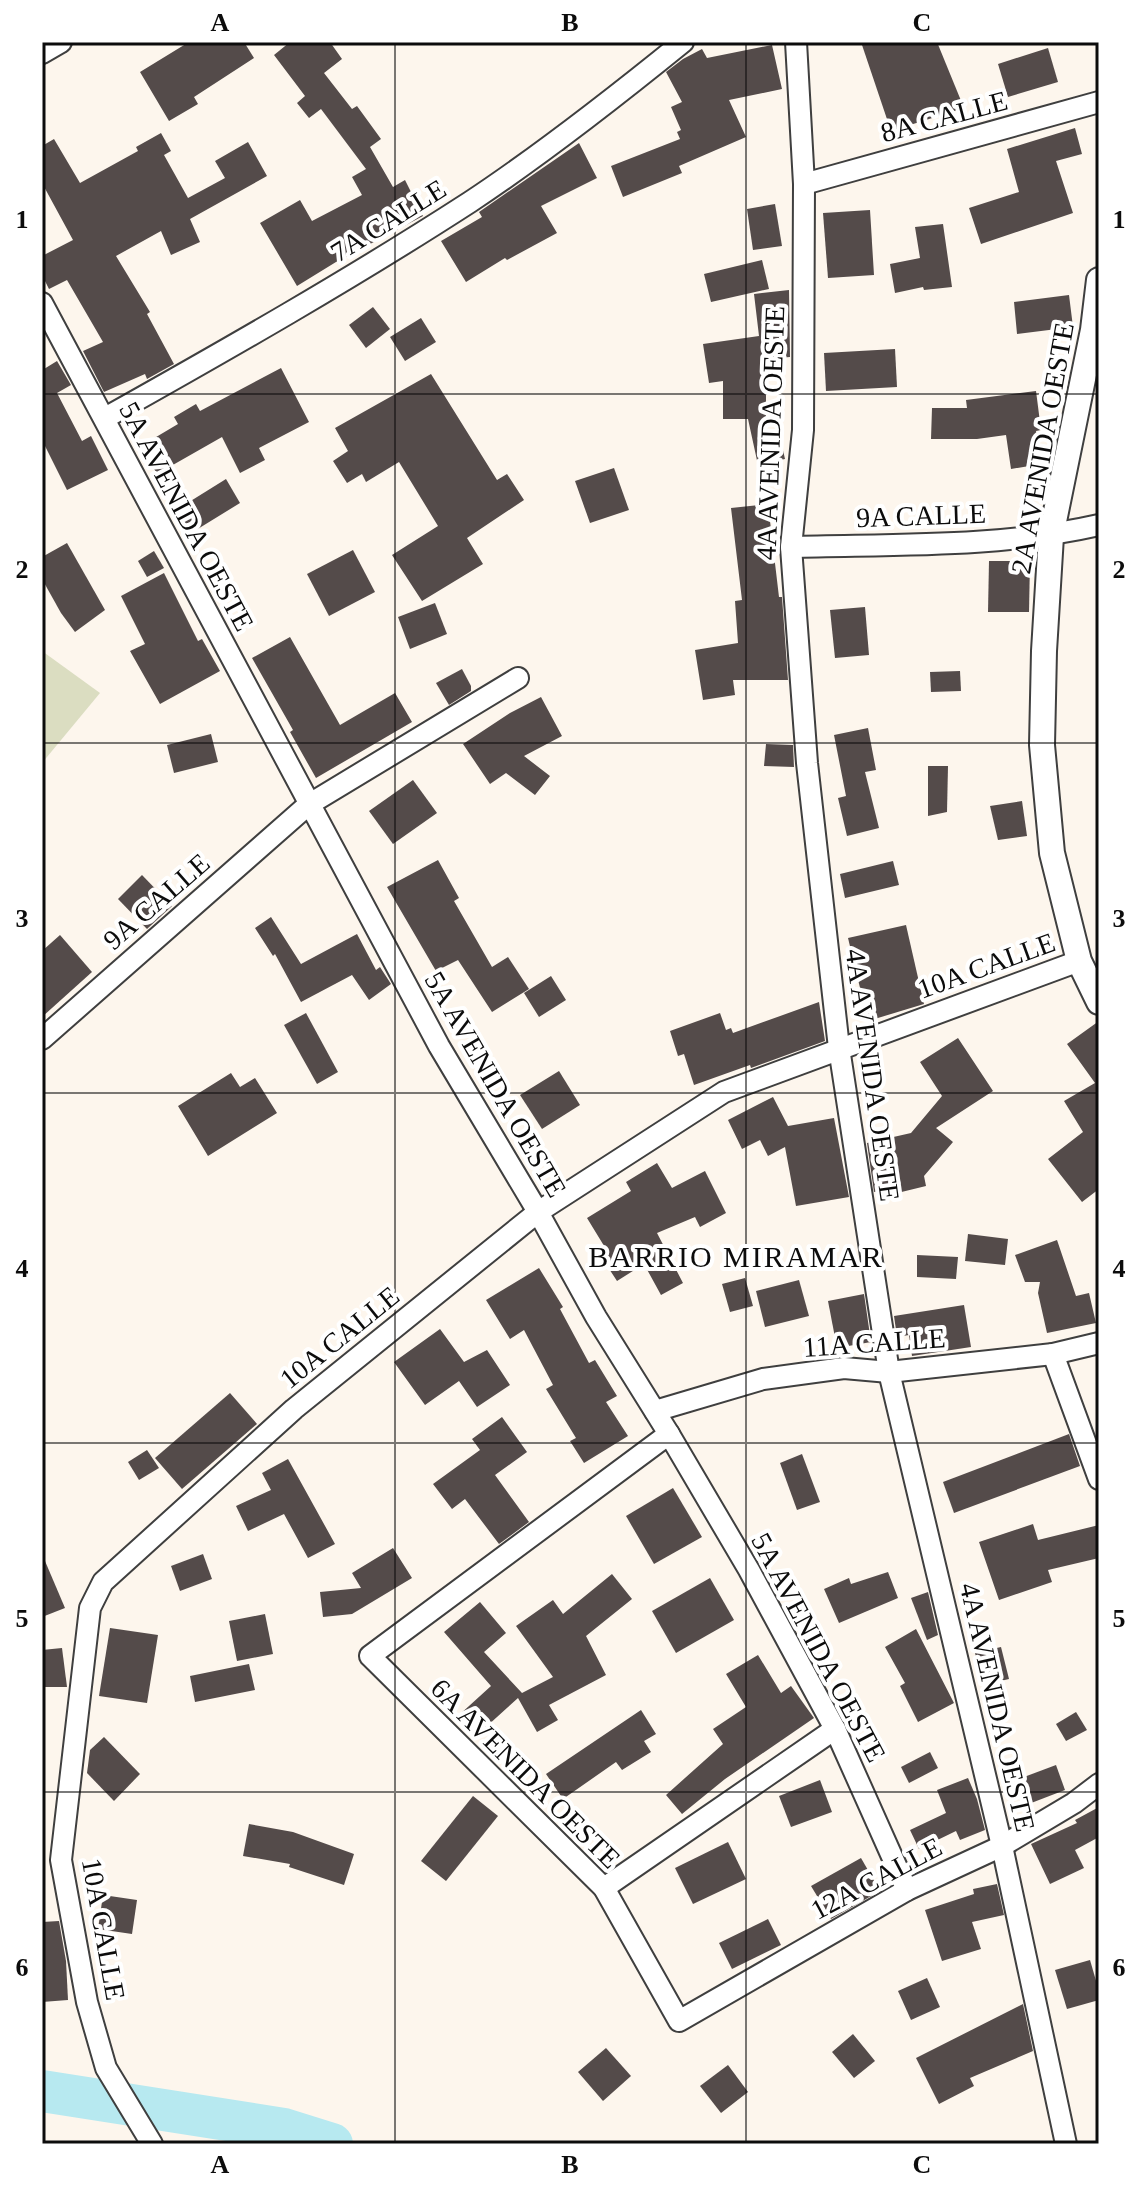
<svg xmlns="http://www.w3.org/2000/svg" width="1141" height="2186" viewBox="0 0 1141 2186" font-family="'Times New Roman',serif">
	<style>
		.cemetery { fill: #dbddc1 }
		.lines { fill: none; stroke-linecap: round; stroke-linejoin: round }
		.river { stroke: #b7e9f0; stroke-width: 42 }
		.building { fill: #544b4a }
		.minor-casing { stroke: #3f3f3f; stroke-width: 24 }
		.tertiary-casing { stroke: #3f3f3f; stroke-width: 28 }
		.minor { stroke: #fff; stroke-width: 20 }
		.tertiary { stroke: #fff; stroke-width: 24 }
		.grid { fill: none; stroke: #0c0c0c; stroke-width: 2; stroke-opacity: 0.55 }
		.labels { text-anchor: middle; stroke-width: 8; stroke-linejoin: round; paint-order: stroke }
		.street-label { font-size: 28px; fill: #0c0c0c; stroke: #fff }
		.neighbourhood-label { font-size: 30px; letter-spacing: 2px; fill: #0c0c0c; stroke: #fff }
		.neatline { fill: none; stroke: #0c0c0c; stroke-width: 3 }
		.grid-label { font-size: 26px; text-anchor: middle; font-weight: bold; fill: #0c0c0c }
	</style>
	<rect width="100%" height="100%" fill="#fdf6ed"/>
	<path class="cemetery" d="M42,651L100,693L42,763Z"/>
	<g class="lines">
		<path class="river" d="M42,2091L284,2129L332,2144"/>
	</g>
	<g class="building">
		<path d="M189,42H244L254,58L194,97L198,104L169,121L140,72Z"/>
		<path d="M290,42H330L342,59L324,73L352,109L357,106L381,139L370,147L393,187L405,180L423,216L336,262L297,286L260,223L300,200L312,221L362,195L352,177L366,169L321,109L309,118L297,103L305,96L274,55Z"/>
		<path d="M861,42H937L964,108L891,131Z"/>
		<path d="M772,45L782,89L729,100L746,137L679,166L682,173L623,197L611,166L680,139L677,132L681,130L671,107L682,102L666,72L683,59L702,49L707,58Z"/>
		<path d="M1048,48L1058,82L1008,97L998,64Z"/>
		<path d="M1075,128L1082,154L1056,161L1073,213L981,244L969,208L1019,192L1007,149Z"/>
		<path d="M161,133L171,151L164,155L188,198L225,178L215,161L248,142L267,176L190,219L200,242L171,255L161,231L116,256L150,312L147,314L174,364L147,379L145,374L104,392L83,351L103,342L67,280L49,289L42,275V256L73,240L42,183V146L54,139L80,183L138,151L136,147Z"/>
		<path d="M579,143L597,178L541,206L557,233L507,260L505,258L466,282L441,241L482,217L479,212Z"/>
		<path d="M775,204L782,246L753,250L747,209Z"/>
		<path d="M870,210L874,275L828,278L823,213Z"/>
		<path d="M943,224L952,287L924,290L923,287L895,293L890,264L920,258L915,227Z"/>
		<path d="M762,260L769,289L711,302L704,274Z"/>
		<path d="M789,290L790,357L766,359V436L779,433L785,459L758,465L748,419H723V381L709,383L703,344L759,336L754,294Z"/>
		<path d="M1069,295L1073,327L1017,334L1014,302Z"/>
		<path d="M373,307L390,329L366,348L349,325Z"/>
		<path d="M421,318L436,342L405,361L390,337Z"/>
		<path d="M895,349L897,387L826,391L824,353Z"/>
		<path d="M57,361L71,385L57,393L82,441L91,436L108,470L67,490L42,440V365L44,369Z"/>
		<path d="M281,368L309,422L259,448L265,460L240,473L222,437L157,474L141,446L178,424L174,417L196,404L200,411Z"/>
		<path d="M431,374L497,480L507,474L524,500L467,538L483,564L422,601L392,555L438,526L399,462L366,482L362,474L347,483L333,461L348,451L335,428Z"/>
		<path d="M1036,391L1041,430L1036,431L1041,464L1011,469L1006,435L977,439H931L932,408H967L966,400Z"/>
		<path d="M614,468L629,510L590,523L575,481Z"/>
		<path d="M226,479L240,503L188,535L173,512Z"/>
		<path d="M768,504L779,597H782L788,680H733L735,695L703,700L695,650L738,643L735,601L742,600L731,508Z"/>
		<path d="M67,543L105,610L75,632L61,613L42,579V557Z"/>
		<path d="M353,550L375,592L329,616L307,574Z"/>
		<path d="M154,551L164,568L147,577L138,561Z"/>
		<path d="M989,561H1030L1029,612H988Z"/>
		<path d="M164,573L198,641L202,639L220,671L160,704L130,651L145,644L121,596Z"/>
		<path d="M435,603L447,634L410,649L398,617Z"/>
		<path d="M865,607L869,655L835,658L830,610Z"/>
		<path d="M290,637L340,725L395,693L412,722L316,778L290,732L293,730L252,658Z"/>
		<path d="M462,669L471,686V691L449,705L436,683Z"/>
		<path d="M960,671L961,691L931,692L930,672Z"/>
		<path d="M541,697L562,736L524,756L550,776L535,795L506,773L490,784L463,744L510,713Z"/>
		<path d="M868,728L876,770L865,772L879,828L847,836L838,798L846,796L834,735Z"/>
		<path d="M211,734L218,762L174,773L167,745Z"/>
		<path d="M766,744L793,745L794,767L764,766Z"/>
		<path d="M928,766H948L947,812L928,816Z"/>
		<path d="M413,780L437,813L393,844L369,811Z"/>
		<path d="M1022,801L1027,836L998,840L990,806Z"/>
		<path d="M438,860L459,898L454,901L492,967L508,957L529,989L492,1012L458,960L436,971L387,887Z"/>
		<path d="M893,861L899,885L845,898L840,874Z"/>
		<path d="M142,875L172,906L147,929L118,899Z"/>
		<path d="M271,917L301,964L357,934L376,970L380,967L391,984L369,1000L352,975L301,1002L275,954L273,956L255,928Z"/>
		<path d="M906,925L924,1004L868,1021L848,938Z"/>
		<path d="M60,935L92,972L42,1017V951Z"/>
		<path d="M551,976L566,1000L539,1017L524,993Z"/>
		<path d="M819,1002L825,1041L751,1068L750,1065L694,1085L684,1054L678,1056L670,1031L720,1013L726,1030L731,1028L733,1033Z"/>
		<path d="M306,1013L338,1072L317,1084L284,1025Z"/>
		<path d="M1099,1021V1189L1082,1202L1048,1159L1083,1132L1064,1101L1095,1083L1067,1044Z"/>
		<path d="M958,1038L993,1091L936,1128L953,1142L924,1176L926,1186L881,1197L879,1191L874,1192L867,1143L911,1133L942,1096L920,1062Z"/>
		<path d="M559,1071L580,1105L542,1129L520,1095Z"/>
		<path d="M231,1073L240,1087L255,1078L277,1113L208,1156L178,1106Z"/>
		<path d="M773,1097L788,1126L834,1118L849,1197L796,1206L785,1147L768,1156L760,1140L742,1149L728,1120Z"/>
		<path d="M657,1163L672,1188L705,1171L726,1213L700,1227L695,1217L657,1233L683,1283L661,1295L644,1264L617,1281L602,1258L609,1254L587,1218L631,1191L626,1182Z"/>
		<path d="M968,1234L1008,1239L1005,1265L965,1261Z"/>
		<path d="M1057,1240L1076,1296L1089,1293L1096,1323L1047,1333L1038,1293L1040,1282H1025L1015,1255Z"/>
		<path d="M917,1255L958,1257L956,1279L917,1277Z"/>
		<path d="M539,1268L563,1307L560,1309L589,1363L595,1360L617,1396L606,1402L628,1436L584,1463L570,1441L576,1438L546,1389L553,1385L524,1330L510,1339L486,1300Z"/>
		<path d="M745,1278L753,1306L730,1312L722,1284Z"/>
		<path d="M799,1280L809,1316L765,1327L756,1291Z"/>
		<path d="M864,1294L871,1342L837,1348L828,1301Z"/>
		<path d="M964,1305L971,1347L912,1356L909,1335L897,1337L894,1316Z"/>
		<path d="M440,1329L464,1362L487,1350L510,1385L477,1407L459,1381L425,1405L394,1362Z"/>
		<path d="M230,1393L257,1424L182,1489L155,1458Z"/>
		<path d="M502,1417L527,1452L495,1475L529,1522L499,1544L465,1499L452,1509L433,1484L480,1450L472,1439Z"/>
		<path d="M1069,1434L1080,1466L954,1513L943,1482Z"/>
		<path d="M147,1450L159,1468L139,1480L128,1462Z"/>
		<path d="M802,1454L820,1502L797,1510L780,1463Z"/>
		<path d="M288,1459L335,1544L308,1558L284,1514L248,1531L236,1506L271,1490L262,1473Z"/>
		<path d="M673,1488L702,1537L654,1564L626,1516Z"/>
		<path d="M1033,1524L1038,1540L1099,1525V1558L1048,1570L1052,1582L999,1600L979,1542Z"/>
		<path d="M393,1548L412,1578L352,1614L323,1617L320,1592L361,1588L352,1573Z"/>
		<path d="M42,1554L65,1608L42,1617Z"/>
		<path d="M203,1554L212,1579L180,1591L171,1566Z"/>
		<path d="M888,1572L898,1598L839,1623L824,1589L849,1578L851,1584Z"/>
		<path d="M612,1574L632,1599L586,1636L606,1675L549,1705L558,1720L537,1732L518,1698L476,1736L458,1716L491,1686L444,1632L480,1602L506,1633L484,1652L522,1693L553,1677L516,1626L553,1600L563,1614Z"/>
		<path d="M710,1578L734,1620L676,1653L652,1611Z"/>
		<path d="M928,1592L938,1635L927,1640L911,1598Z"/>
		<path d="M265,1614L273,1654L237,1661L229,1621Z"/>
		<path d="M110,1628L158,1635L147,1703L99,1696Z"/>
		<path d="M916,1629L954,1703L918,1722L900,1686L905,1683L885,1647Z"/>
		<path d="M1001,1647L1009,1679L983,1685L975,1653Z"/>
		<path d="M62,1648L67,1687H42V1650Z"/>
		<path d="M758,1655L781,1693L791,1686L814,1718L725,1779L682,1814L666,1795L723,1744L713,1729L746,1707L726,1674Z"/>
		<path d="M249,1664L255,1690L195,1702L190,1676Z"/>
		<path d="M641,1710L656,1734L644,1741L651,1752L622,1770L616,1762L563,1799L546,1774Z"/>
		<path d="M1076,1712L1087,1730L1066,1741L1056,1724Z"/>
		<path d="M104,1737L140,1774L114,1801L87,1773L90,1750Z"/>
		<path d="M930,1752L938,1768L909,1783L901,1767Z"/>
		<path d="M1056,1765L1065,1790L1026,1805L1016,1780Z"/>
		<path d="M968,1778L977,1799L985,1830L960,1840L956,1831L919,1849L910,1830L946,1813L937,1790Z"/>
		<path d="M820,1780L832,1812L791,1827L779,1796Z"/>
		<path d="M473,1796L498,1816L446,1881L421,1861Z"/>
		<path d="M1099,1807V1837L1075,1850L1084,1868L1050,1884L1031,1844L1077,1823L1075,1820Z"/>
		<path d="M249,1824L293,1832L354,1854L344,1885L289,1867L290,1864L243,1856Z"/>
		<path d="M728,1842L746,1879L693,1904L675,1868Z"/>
		<path d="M861,1858L880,1891L831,1919L811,1886Z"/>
		<path d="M997,1884L1004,1915L972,1922L981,1949L942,1961L925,1910L974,1894L973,1889Z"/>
		<path d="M103,1895L137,1900L132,1934L98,1929Z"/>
		<path d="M768,1919L781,1945L732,1969L719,1943Z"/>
		<path d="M59,1921L66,1961L68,2000L42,2002V1922Z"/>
		<path d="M1090,1960L1099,1991V2000L1067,2009L1055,1970Z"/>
		<path d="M927,1978L940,2007L911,2020L898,1991Z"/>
		<path d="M1023,2004L1033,2051L970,2078L974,2086L939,2104L916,2058Z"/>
		<path d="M853,2034L875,2061L854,2078L832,2052Z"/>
		<path d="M606,2048L631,2076L603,2101L578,2072Z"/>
		<path d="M728,2065L748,2092L721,2113L700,2086Z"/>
	</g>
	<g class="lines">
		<defs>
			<g id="minor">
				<path d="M796,42L804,184L803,430L791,547L807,763L839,1048L889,1372L1002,1846L1066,2144"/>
				<path d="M42,53L61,42"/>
				<path d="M804,184L1099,102"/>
				<path d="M42,303L439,1046L538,1212L596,1317L669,1434L749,1570L835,1729L907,1890"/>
				<path d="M105,418C228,349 351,279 470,202C544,153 614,98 683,42"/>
				<path d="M791,547C894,544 998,548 1099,525"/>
				<path d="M42,1039L308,805L518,678"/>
				<path d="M1053,1354L1099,1479"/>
				<path d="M655,1411L763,1379L844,1368L889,1372L1053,1354L1099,1343"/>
				<path d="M669,1434L370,1656L604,1888L679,2021L907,1890L1002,1846L1074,1803L1099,1784"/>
				<path d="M604,1888L835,1729"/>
				<path d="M152,2144L106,2068L87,2002L61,1860L90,1608L103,1582L294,1409L538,1212L724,1092L1079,961"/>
			</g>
			<path id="tertiary" d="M1099,280L1093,330L1051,536L1044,651L1042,745L1052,853L1079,961L1099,1002"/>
		</defs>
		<use href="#minor" class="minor-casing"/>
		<use href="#tertiary" class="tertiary-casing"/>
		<use href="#minor" class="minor"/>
		<use href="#tertiary" class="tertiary"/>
	</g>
	<path class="grid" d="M395,42V2144M746,42V2144M42,394H1099M42,743H1099M42,1093H1099M42,1443H1099M42,1792H1099"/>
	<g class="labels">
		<g class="street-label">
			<text transform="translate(944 116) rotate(-15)" y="10">8A CALLE</text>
			<text transform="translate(388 220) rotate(-32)" y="10">7A CALLE</text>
			<text transform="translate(770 433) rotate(-88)" y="10">4A AVENIDA OESTE</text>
			<text transform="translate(1042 448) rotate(-80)" y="10">2A AVENIDA OESTE</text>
			<text transform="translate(921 515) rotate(-2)" y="10">9A CALLE</text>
			<text transform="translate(187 516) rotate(62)" y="10">5A AVENIDA OESTE</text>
			<text transform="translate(156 901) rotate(-41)" y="10">9A CALLE</text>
			<text transform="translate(986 965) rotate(-20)" y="10">10A CALLE</text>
			<text transform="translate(873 1075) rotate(82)" y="10">4A AVENIDA OESTE</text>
			<text transform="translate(496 1084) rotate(60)" y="10">5A AVENIDA OESTE</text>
			<text transform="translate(339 1337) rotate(-39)" y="10">10A CALLE</text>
			<text transform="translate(874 1342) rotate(-4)" y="10">11A CALLE</text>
			<text transform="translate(819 1647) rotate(62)" y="10">5A AVENIDA OESTE</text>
			<text transform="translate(998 1707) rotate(77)" y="10">4A AVENIDA OESTE</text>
			<text transform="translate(526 1773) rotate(45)" y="10">6A AVENIDA OESTE</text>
			<text transform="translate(876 1878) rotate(-28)" y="10">12A CALLE</text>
			<text transform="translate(104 1929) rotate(80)" y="10">10A CALLE</text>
		</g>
		<g class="neighbourhood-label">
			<text x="736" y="1267">BARRIO MIRAMAR</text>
		</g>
	</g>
	<rect width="1141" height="2186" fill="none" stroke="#ffffff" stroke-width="88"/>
	<rect x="44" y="44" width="1053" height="2098" class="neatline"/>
	<g class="grid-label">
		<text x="220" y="31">A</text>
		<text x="570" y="31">B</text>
		<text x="922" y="31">C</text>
		<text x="22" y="228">1</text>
		<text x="1119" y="228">1</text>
		<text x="22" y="578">2</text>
		<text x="1119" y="578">2</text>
		<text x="22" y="927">3</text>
		<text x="1119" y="927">3</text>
		<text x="22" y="1277">4</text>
		<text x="1119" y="1277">4</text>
		<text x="22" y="1627">5</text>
		<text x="1119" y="1627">5</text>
		<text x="22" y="1976">6</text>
		<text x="1119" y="1976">6</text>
		<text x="220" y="2173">A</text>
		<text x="570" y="2173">B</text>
		<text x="922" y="2173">C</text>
	</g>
</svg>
